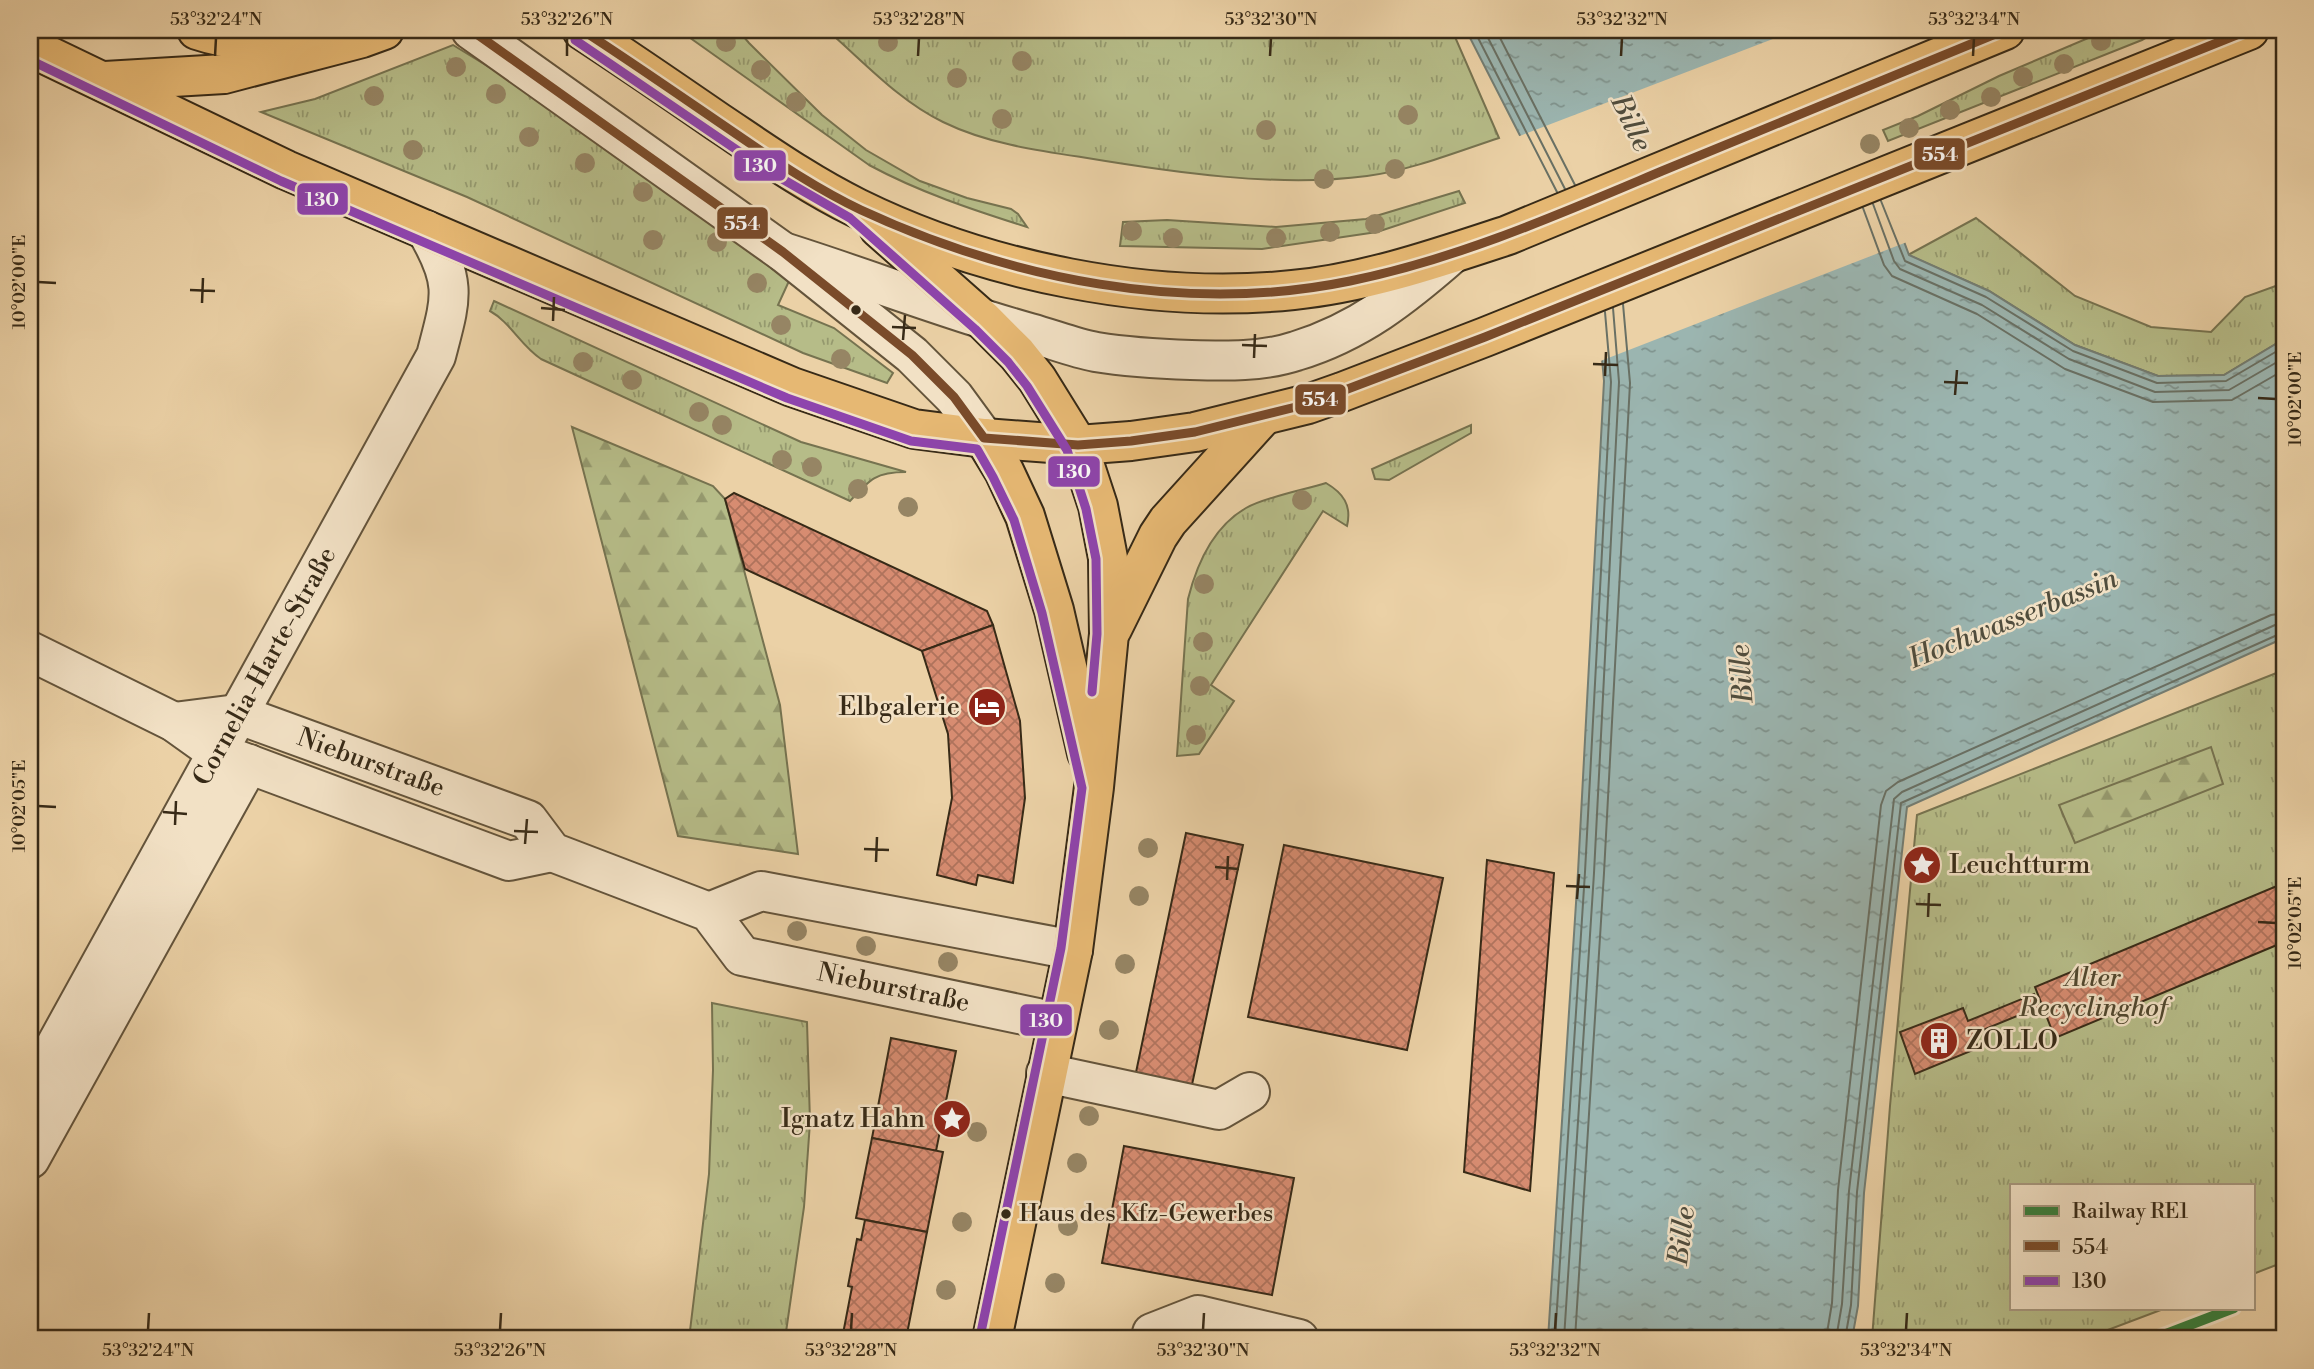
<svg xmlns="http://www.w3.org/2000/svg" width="2314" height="1369" viewBox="0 0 2314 1369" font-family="'Libre Bodoni',serif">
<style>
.grass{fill:url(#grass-tufts);stroke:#767350;stroke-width:2}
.forest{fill:url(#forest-firs);stroke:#767350;stroke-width:2}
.water{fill:url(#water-ripples);stroke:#737d73;stroke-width:2}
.pier{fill:#ebd1a6}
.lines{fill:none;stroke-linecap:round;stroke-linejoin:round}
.shore{stroke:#697064;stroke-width:2}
.building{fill:url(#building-cross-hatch);stroke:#372a17;stroke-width:2}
.minor-casing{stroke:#64543b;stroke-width:42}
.major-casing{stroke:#372a17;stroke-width:42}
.minor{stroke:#f2e1c5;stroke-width:38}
.major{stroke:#e6b873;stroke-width:38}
.bus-1-casing{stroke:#f2e1c5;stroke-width:14}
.bus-2-casing{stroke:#f2e1c5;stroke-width:14}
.bus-1{stroke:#7a4b2a;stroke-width:9}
.bus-2{stroke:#8e44ad;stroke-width:9}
.rail-1-casing{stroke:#f2e1c5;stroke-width:16}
.rail-1{stroke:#36803d;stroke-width:10}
.tree{fill:#968564}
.ticks{fill:none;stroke:#372a17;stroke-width:2.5}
.bus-dot{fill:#372a17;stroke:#f2e1c5;stroke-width:2.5}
.labels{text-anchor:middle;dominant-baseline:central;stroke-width:5;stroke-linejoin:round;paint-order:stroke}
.bus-label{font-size:24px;fill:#372a17;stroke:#f2e1c5;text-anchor:start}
.street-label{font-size:26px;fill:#372a17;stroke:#f2e1c5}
.poi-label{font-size:26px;fill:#372a17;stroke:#f2e1c5;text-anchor:end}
.park-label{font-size:26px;font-style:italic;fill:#50472e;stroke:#f2e1c5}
.water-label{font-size:28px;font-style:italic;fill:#504d3d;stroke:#f2e1c5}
.line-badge{stroke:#f2e1c5;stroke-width:2.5}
.badge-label{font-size:19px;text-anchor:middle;font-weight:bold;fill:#fff}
.neatline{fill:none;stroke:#372a17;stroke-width:2.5}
.ticks-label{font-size:18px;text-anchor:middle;fill:#372a17}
</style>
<defs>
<pattern id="grass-tufts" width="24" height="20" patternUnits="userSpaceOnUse" patternTransform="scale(1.75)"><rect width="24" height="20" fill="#b6bc88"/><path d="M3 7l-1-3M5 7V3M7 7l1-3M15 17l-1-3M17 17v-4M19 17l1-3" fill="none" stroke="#95996e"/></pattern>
<pattern id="forest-firs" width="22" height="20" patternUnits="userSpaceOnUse" patternTransform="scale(1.75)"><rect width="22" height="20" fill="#b6bc88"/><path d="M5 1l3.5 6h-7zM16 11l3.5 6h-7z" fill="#95996e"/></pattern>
<pattern id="water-ripples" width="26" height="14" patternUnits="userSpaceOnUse" patternTransform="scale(1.75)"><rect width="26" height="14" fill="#9bb5b0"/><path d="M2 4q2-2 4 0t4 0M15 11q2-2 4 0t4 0" fill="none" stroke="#7f938e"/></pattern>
<pattern id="building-cross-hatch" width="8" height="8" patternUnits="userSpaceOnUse" patternTransform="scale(1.75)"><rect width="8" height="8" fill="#d78c71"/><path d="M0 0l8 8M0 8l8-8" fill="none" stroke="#af735c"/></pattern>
</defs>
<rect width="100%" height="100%" fill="#ebd1a6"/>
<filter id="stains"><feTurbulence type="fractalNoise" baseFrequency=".00286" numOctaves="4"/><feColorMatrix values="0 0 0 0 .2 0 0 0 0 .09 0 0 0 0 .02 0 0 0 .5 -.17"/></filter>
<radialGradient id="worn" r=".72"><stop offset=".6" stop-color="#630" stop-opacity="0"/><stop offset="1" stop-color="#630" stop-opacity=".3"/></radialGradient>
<g class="grass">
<path d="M679 30H738L749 43 822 115 866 150 920 181 967 198 1011 209 1018 214 1027 227C973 210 919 192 869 165Z"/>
<path d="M827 30H1452L1499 138C1456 152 1412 170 1367 176 1277 188 1171 172 1081 157 1034 150 986 143 943 122 899 101 863 61 827 30Z"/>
<path d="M2107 30H2159L2142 40 1888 141 1883 130 1918 116 1999 76Z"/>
<path d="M453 45 543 100 789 281 778 305 834 328 893 373 887 383 803 353 467 197 261 112 315 99Z"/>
<path d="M1459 191 1465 203 1377 232 1262 249 1120 246 1123 222 1167 220 1276 227 1366 219Z"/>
<path d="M1976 218 2075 296 2151 327 2211 332 2245 297 2284 283V339L2224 375 2158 376 2075 345 1989 291 1908 255Z"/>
<path d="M494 301 801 442 906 472C876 472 870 479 850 501L541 359C521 346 510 322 490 311Z"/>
<path d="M1471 425V433L1389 480 1375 479 1372 469Z"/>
<path d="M1326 483C1343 493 1352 505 1347 526L1323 511 1211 685 1234 701 1199 754 1177 756 1188 599C1197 563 1213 527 1246 508 1265 497 1303 490 1326 483Z"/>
<path d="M2284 670V1262L2253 1274V1185H2011V1308H2166L2084 1339H1872L1890 1106 1917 815Z"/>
<path d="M712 1003 807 1022 810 1122 804 1207 785 1339H689L709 1174 713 1070Z"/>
</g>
<g class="forest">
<path d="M572 427 713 486 725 499 780 705 798 854 678 836Z"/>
<path d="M2211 747 2223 784 2075 843 2059 805Z"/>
</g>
<path class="water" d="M1466 30H1826L1909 255 1989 291 2075 345 2158 376 2224 375 2284 339V638L1907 807 1864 1193 1858 1306 1852 1339H1548L1578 872 1604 381 1595 282Z"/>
<path class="pier" d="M1796 30H1829L1907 242 1598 362 1592 283 1517 137Z"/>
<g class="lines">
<g class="shore">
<path d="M1474 30 1557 192"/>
<path d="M1484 30 1565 189"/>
<path d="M1496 30 1575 185"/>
<path d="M1881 201 1905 261 1986 297 2073 351 2157 383 2226 381 2284 347"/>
<path d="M1873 204 1894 261 1900 269 1982 305 2069 359 2155 392 2229 390 2284 358"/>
<path d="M1863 208 1884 265 1892 276 1977 314 2065 369 2153 402 2232 400 2284 370"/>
<path d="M1555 1339 1585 872 1611 382 1605 312"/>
<path d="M1564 1339 1594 873 1619 382 1613 308"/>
<path d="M1575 1339 1604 873 1630 383 1623 304"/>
<path d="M1826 1339 1832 1303 1838 1190 1881 805 1886 791 1898 782 2271 615 2284 613"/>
<path d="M1836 1339 1842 1304 1849 1191 1894 799 1902 792 2275 625 2284 623"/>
<path d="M1845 1339 1851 1305 1857 1192 1901 803 2284 632"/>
</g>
</g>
<g class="building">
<path d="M734 493 987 611 993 625 922 651 745 569 725 499Z"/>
<path d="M993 625 1020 721 1025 798 1013 883 978 875 976 885 937 875 952 798 948 734 922 651Z"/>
<path d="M1186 833 1243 845 1190 1094 1134 1082Z"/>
<path d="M1284 845 1443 878 1407 1050 1248 1017Z"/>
<path d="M1487 860 1554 873 1530 1191 1464 1172Z"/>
<path d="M2284 883V942L2055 1038 2035 987Z"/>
<path d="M2034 994 2039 1007 1973 1034 1978 1048 1915 1074 1900 1032 1963 1008 1968 1021Z"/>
<path d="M891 1038 956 1051 936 1151 872 1138Z"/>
<path d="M872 1138 943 1152 927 1232 856 1218Z"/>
<path d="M1124 1146 1294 1178 1272 1295 1102 1263Z"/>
<path d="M865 1220 927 1232 906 1339H842L852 1287 848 1286 857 1239 861 1240Z"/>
</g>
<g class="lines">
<defs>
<g id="minor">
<path d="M471 30 783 252 912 355 954 397 984 438"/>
<path d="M783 252C866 278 947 310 1030 333 1052 339 1074 348 1096 352 1127 357 1160 359 1191 360 1226 361 1263 362 1296 351 1359 332 1404 296 1452 254"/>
<path d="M30 651 174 722 216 752 509 861 552 852"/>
<path id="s1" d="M174 722 237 714 528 820 552 852 709 912 742 956 1057 1022"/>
<path d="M709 912 761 891 1073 950"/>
<path d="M1046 1073 1219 1110 1250 1092"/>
<path id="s2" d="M30 1092 436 356C451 298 458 284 426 230"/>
<path d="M30 1159 249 764"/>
<path d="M1152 1333 1198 1315 1299 1339"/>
</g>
<g id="major">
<path d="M197 30C229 41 263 43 297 42"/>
<path d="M582 30C628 60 673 91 718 122 763 152 808 184 857 208 985 271 1150 305 1293 290 1366 283 1438 258 1508 235L2005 30"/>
<path d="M30 47 286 170 792 387 914 429 984 438 1078 445 1131 441 1195 432 1308 404 1342 392 1485 337 2249 30"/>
<path d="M105 81 224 74 362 38 384 30"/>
<path d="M879 228 983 320 1017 354 1037 379 1078 445 1098 506 1108 558 1109 634 1094 787 1073 950 992 1339"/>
<path d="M984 438 1004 471 1025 516 1054 610 1087 753"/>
<path d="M1112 629 1158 536 1168 521 1263 416"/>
</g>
</defs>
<use href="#minor" class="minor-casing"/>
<use href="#major" class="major-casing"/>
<use href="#minor" class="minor"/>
<use href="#major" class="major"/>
<defs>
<g id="bus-1">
<path d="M471 30 783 252 912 355 954 397 984 438 1078 445 1131 441 1195 432 1308 404 1485 337 2249 30"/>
<path d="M582 30C636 65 689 102 742 138 780 164 819 190 861 210 1010 279 1186 315 1350 281 1458 259 1560 214 1662 171 1777 124 1891 77 2005 30"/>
</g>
<g id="bus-2">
<path d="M575 40 765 169 850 218 975 329 1008 362 1027 386 1067 450 1086 509 1096 559 1097 634 1092 692"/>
<path d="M30 60 281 181 787 398 911 441 977 449 993 477 1014 520 1042 613 1082 788 1061 948 980 1337"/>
</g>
</defs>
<use href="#bus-1" class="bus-1-casing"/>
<use href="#bus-2" class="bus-2-casing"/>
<use href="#bus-1" class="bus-1"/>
<use href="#bus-2" class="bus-2"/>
<defs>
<path id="rail-1" d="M2153 1339 2234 1308"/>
</defs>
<use href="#rail-1" class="rail-1-casing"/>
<use href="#rail-1" class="rail-1"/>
</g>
<g class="tree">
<circle cx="2101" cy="41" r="10"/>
<circle cx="726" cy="42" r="10"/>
<circle cx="888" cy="42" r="10"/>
<circle cx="1022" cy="61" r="10"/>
<circle cx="2064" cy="64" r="10"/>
<circle cx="456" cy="67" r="10"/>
<circle cx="761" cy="70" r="10"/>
<circle cx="2023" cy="77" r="10"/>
<circle cx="957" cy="78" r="10"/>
<circle cx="496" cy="94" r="10"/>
<circle cx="374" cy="96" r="10"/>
<circle cx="1991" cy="97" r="10"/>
<circle cx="796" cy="102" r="10"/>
<circle cx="1950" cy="110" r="10"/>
<circle cx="1408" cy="115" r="10"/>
<circle cx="1002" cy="119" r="10"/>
<circle cx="1909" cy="128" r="10"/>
<circle cx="1266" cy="130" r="10"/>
<circle cx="529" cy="137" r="10"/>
<circle cx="1870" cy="144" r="10"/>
<circle cx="413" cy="150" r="10"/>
<circle cx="585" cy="163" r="10"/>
<circle cx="1395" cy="169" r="10"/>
<circle cx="1324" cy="179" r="10"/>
<circle cx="643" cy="192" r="10"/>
<circle cx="1375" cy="224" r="10"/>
<circle cx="1132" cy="231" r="10"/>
<circle cx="1330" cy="232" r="10"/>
<circle cx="1173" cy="238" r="10"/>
<circle cx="1276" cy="238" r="10"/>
<circle cx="653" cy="240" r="10"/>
<circle cx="717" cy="242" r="10"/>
<circle cx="757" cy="283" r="10"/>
<circle cx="781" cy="325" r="10"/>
<circle cx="841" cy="359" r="10"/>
<circle cx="583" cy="362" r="10"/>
<circle cx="632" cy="380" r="10"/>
<circle cx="699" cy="412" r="10"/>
<circle cx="722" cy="425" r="10"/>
<circle cx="782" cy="460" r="10"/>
<circle cx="812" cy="467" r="10"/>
<circle cx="858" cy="489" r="10"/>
<circle cx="1302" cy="500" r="10"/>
<circle cx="908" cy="507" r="10"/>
<circle cx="1204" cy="584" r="10"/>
<circle cx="1203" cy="642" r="10"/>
<circle cx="1200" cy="686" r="10"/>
<circle cx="1196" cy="735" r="10"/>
<circle cx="1148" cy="848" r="10"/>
<circle cx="1139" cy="896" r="10"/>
<circle cx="797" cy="931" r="10"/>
<circle cx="866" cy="946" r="10"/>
<circle cx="948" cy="962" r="10"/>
<circle cx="1125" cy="964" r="10"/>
<circle cx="1109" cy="1030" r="10"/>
<circle cx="1089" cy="1116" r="10"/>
<circle cx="977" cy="1132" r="10"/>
<circle cx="1077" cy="1163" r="10"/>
<circle cx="962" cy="1222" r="10"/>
<circle cx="1068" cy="1226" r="10"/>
<circle cx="1055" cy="1283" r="10"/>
<circle cx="946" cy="1290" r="10"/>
</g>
<path class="ticks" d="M215 56 216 38M567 56V38M918 56 919 38M1270 56 1271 38M1621 56 1622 38M1973 56 1974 38M38 282 56 283M190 290 215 291M202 303 203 278M541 308 565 310M553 321 554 297M892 327 916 328M903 340 905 315M1242 345 1267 346M1254 358 1255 334M1593 364 1618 365M1605 376 1606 352M1944 382 1968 383M1955 395 1957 370M2258 398 2276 399M38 806 56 807M163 812 187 814M175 825 176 801M514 831 538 832M525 844 527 819M864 849 889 850M876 862 877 837M1215 867 1239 869M1227 880 1228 856M1566 886 1590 887M1577 899 1579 874M1916 904 1941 905M1928 917 1929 893M2258 922 2276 923M148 1330 149 1313M500 1330 501 1313M851 1330 852 1313M1203 1330 1204 1313M1555 1330 1556 1313M1906 1330 1907 1313"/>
<defs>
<symbol id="hotel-disc" viewBox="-11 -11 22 22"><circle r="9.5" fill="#8f2418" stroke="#f2e1c5"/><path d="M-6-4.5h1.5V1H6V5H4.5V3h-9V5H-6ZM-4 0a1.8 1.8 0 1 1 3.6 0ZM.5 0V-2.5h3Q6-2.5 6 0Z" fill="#fff"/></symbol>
<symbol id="sight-disc" viewBox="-11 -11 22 22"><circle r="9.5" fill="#8f2418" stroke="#f2e1c5"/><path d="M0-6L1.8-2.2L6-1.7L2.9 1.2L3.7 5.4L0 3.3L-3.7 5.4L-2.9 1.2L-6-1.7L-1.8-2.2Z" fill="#fff"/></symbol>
<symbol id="building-disc" viewBox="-11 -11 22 22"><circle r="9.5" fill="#8f2418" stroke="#f2e1c5"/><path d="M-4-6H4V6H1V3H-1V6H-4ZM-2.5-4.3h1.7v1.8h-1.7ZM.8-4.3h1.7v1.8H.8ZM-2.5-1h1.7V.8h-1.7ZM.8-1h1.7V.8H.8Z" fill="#fff"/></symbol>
</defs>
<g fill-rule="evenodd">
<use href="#hotel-disc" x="965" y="685" width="44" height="44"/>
<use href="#sight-disc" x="1900" y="843" width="44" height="44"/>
<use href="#building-disc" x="1917" y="1019" width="44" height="44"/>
<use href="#sight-disc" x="930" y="1097" width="44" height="44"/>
</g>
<g class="bus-dot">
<circle cx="856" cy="310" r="6"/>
<circle cx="1006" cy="1214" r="6"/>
</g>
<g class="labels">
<g class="bus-label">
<text x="1019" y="1214">Haus des Kfz-Gewerbes</text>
</g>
<g class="street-label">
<text stroke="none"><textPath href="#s2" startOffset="486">Cornelia-Harte-Straße</textPath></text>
<text stroke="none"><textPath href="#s1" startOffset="206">Nieburstraße</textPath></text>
<text stroke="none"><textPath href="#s1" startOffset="791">Nieburstraße</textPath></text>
</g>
<g class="poi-label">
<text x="960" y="707">Elbgalerie</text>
<text x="1949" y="865" text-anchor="start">Leuchtturm</text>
<text x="1966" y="1041" text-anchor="start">ZOLLO</text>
<text x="925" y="1119">Ignatz Hahn</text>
</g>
<g class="park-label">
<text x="2093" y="978">Alter<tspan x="2093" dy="30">Recyclinghof</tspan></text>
</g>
<g class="water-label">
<text transform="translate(1631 123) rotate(64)">Bille</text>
<text transform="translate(2013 619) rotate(-22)">Hochwasserbassin</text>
<text transform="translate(1742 674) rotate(-94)">Bille</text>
<text transform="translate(1682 1236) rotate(-83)">Bille</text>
</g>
</g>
<g class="line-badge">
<rect x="1913" y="137" width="53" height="34" rx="7" fill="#7a4b2a"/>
<rect x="733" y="149" width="54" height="33" rx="7" fill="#8e44ad"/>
<rect x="296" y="182" width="53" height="34" rx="7" fill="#8e44ad"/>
<rect x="716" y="206" width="53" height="34" rx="7" fill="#7a4b2a"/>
<rect x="1294" y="383" width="53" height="33" rx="7" fill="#7a4b2a"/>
<rect x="1047" y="455" width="54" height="33" rx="7" fill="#8e44ad"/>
<rect x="1019" y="1003" width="54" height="34" rx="7" fill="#8e44ad"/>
</g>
<g class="badge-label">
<text x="1940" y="161">554</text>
<text x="760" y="172">130</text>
<text x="322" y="206">130</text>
<text x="742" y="230">554</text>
<text x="1320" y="406">554</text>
<text x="1074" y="478">130</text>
<text x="1046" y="1027">130</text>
</g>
<rect width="2314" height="1369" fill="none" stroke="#ebd1a6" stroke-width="77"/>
<rect x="2010" y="1184" width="245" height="126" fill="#f2e1c5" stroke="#a7987f" stroke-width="2"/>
<rect x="2024" y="1206" width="35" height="10" fill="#36803d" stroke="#a7987f" stroke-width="2"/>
<text x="2072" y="1218" font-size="21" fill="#372a17">Railway RE1</text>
<rect x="2024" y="1241" width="35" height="10" fill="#7a4b2a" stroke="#a7987f" stroke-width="2"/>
<text x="2072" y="1254" font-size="21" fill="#372a17">554</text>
<rect x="2024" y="1276" width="35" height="10" fill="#8e44ad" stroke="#a7987f" stroke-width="2"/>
<text x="2072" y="1288" font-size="21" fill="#372a17">130</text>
<rect x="38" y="38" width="2238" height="1292" class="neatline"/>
<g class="ticks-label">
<text x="216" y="25">53°32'24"N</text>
<text x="567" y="25">53°32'26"N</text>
<text x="919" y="25">53°32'28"N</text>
<text x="1271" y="25">53°32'30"N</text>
<text x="1622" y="25">53°32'32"N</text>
<text x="1974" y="25">53°32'34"N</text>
<text transform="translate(19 282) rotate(-90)" y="6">10°02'00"E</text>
<text transform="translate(2295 399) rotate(-90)" y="6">10°02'00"E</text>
<text transform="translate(19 806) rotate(-90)" y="6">10°02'05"E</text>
<text transform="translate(2295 923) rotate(-90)" y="6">10°02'05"E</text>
<text x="148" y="1356">53°32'24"N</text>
<text x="500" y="1356">53°32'26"N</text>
<text x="851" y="1356">53°32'28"N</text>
<text x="1203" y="1356">53°32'30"N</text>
<text x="1555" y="1356">53°32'32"N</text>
<text x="1906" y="1356">53°32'34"N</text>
</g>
<rect width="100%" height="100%" filter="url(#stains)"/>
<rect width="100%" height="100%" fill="url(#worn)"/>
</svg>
